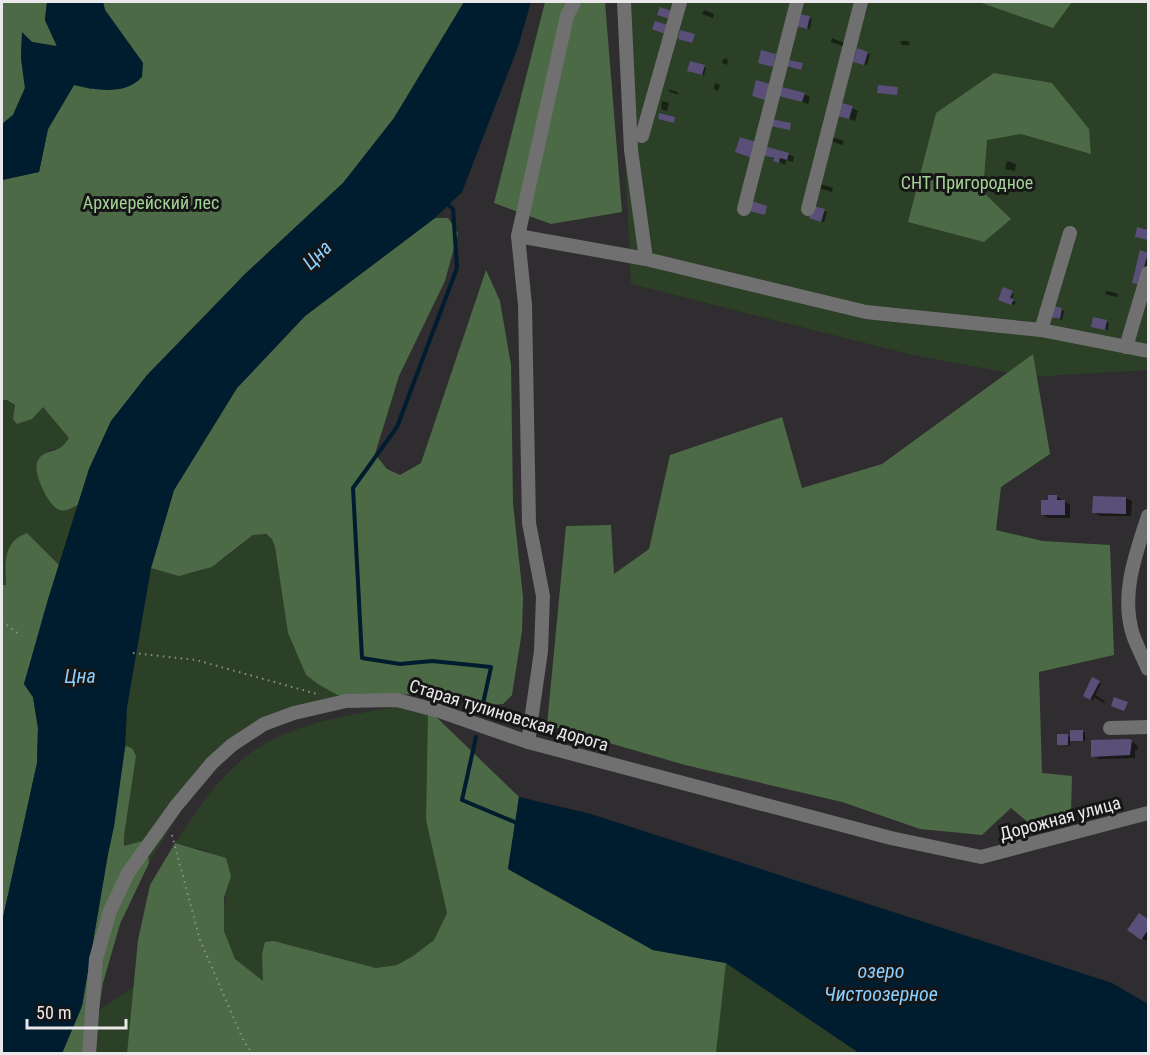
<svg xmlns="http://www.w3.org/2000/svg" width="1150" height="1055" viewBox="0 0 1150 1055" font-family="'Roboto Condensed',sans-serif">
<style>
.green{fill:#2b4026}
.forest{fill:#4c6a45}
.water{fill:#001c2f}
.shadow{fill:#0007}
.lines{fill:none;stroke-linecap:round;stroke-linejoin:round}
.stream{stroke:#001c2f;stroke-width:4}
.building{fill:#594f79}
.path{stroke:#908e90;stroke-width:2;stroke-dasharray:1.5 4.5;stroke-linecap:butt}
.minor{stroke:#707071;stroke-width:14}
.labels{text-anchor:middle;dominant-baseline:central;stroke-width:6;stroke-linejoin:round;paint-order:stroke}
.park-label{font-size:18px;fill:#a2d296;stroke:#171617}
.street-label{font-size:18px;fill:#eae8ea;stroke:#171617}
.water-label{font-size:20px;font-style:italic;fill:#8acfff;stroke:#171617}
</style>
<rect width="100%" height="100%" fill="#2f2d2f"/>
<g class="green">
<path d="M618 2H1148V370L1030 377 913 355 631 284Z"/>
<path d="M2 400H7L15 405 13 419 43 407 70 438 59 449 48 450 66 511 78 505 59 565 27 533C3 541 5 564 6 586L2 585Z"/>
<path d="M261 533 272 539 275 547 288 633 306 675 350 702 309 713 246 740 216 767 180 812 149 863 146 841 124 846V836L136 756V753L127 746 125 747 127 707 151 568C199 584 218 565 253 535Z"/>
<path d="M408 705 428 709 426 820 447 913 434 940 413 956 397 965 376 968 274 941 265 943 262 954 264 982C255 975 241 967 235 958 218 933 223 902 231 876L208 851 175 843C193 817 211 788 234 767 279 723 349 715 408 705Z"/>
<path d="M726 963 859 1053 716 1054Z"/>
<path d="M161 968 165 1053 71 1054 86 1019Z"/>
</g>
<g class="forest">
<path d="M2 2H47L45 20 57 47 32 42 22 33 21 58 25 88 13 115 2 124Z"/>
<path d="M103 2H464L394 118 343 183 244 275 111 421 89 469 78 505C73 507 67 512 60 510 49 508 33 473 37 463 41 451 51 453 60 448 63 446 67 441 69 438L43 407 32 419 17 424 13 419 15 405 7 400H2V180L39 172 48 129 74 85 91 89 143 63 105 10Z"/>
<path d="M545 2H605L622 212 551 224 494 203Z"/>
<path d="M979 2H1072L1053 28Z"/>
<path d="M994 73 1052 83 1089 129 1091 154 1021 134 987 140 983 192 1011 219 984 242 908 222 936 113Z"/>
<path d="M435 218H448L458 233 445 281 399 376 375 454 387 469 400 475 421 463 486 270 500 301 511 365 513 503 523 597 522 631 512 695 503 704 492 705 424 695 390 694 350 702 318 684 306 675 288 633 275 547 272 539 266 534 253 535 212 567 179 576 151 568 174 490 237 388 305 316Z"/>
<path d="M1033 354 1050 454 1001 487 996 530 1043 541 1110 545 1114 655 1039 672 1042 773 1072 776 1071 813 1035 828 1011 808 982 835 920 829 842 802 685 765 547 725 566 526 611 525 614 574 649 549 670 455 782 417 802 488 882 464Z"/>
<path d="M27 533 59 565 24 684 33 697 38 728 37 763 2 922V585H6C5 564 3 541 27 533Z"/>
<path d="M428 709 519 797 508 869 653 950 726 963 716 1053 127 1054 138 940 150 885 175 843 226 858 231 876 224 898V931L235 959 263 981 262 954 265 942 274 941 376 968 397 965 413 956 434 940 447 913 426 820Z"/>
<path d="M127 746 133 749 136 756 124 836V846L146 840 149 863 120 924 103 983 92 1053 62 1054 82 1006 108 854 114 826 125 747Z"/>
</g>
<g class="water">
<path d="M47 2H103L105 10 143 63 142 77C124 96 97 90 74 85L48 129 39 172 2 180V124L13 115 25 88 21 58 22 32 32 42 57 46 45 20Z"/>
<path d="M464 2H531L518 47 462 192 435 218 305 316 237 388 174 490 151 568 127 707 125 747 114 826 108 854 82 1006 62 1053 2 1054V922L37 763 38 728 33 697 24 684 48 599 89 469 111 421 147 375 244 275 343 183 394 118Z"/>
<path d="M519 797 591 814 1112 983 1148 1004V1053H859L726 963 653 950 508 869Z"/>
</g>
<g class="shadow">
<path d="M704 10 714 14 713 18 702 14Z"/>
<path d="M800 15 812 19 810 29 800 27Z"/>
<path d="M832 38 844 43 843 46 831 42Z"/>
<path d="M900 41H908L910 45H902Z"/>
<path d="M858 50 870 54 867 65 857 62Z"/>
<path d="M724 58 728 60 727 65 722 63Z"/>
<path d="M704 66 706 68 704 75 691 72Z"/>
<path d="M715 83 720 85 718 91 714 89Z"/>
<path d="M668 89 677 92 679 95 670 92Z"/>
<path d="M804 94 810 97 808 104 781 95Z"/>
<path d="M662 101 669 103 667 111 661 109Z"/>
<path d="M852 108 858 111 855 121 836 114Z"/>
<path d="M832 137 844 141 842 145 831 141Z"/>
<path d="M764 154H788L794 157 793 162 786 160 785 165Z"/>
<path d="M1007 161 1016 164 1015 171 1005 169Z"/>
<path d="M820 184 833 188 832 192 818 188Z"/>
<path d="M824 211 827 212 824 222 813 219Z"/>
<path d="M1147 254 1148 274 1140 286 1134 283Z"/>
<path d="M1004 289 1014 294 1012 300 1016 302 1014 305 1000 299Z"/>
<path d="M1106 291 1116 293 1118 295V297L1108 295 1105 294Z"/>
<path d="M1054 307 1064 311 1062 320 1054 318Z"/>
<path d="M1107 322 1109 323 1108 330 1095 327Z"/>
<path d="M1056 496 1070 505V518H1048L1042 514 1050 502Z"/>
<path d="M1126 498 1132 501 1131 516H1100L1094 512Z"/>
<path d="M1093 679 1101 684 1095 695 1105 701 1104 703 1094 697 1093 700 1085 696Z"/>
<path d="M1082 731 1085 733V741H1074L1070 739V746L1058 744 1067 736 1072 738Z"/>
<path d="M1131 741 1137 745 1138 750H1135V758L1099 759 1093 756Z"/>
<path d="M1140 915 1148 920V942L1129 929Z"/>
</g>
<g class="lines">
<g class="stream">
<path d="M445 202 453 209 457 268 397 427 353 488 362 658 400 664 432 661 491 667 481 713"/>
<path d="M476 737 462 800 517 823"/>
</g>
</g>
<g class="building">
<path d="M660 7 672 11 670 19 657 15Z"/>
<path d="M799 14 810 16 807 29 796 26Z"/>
<path d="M655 21 668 25 665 34 652 29Z"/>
<path d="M680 30 695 34 692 43 678 39Z"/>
<path d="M857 48 868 52 864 65 853 62Z"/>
<path d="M761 50 776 54 773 67 758 63Z"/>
<path d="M789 60 803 63 801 70 787 66Z"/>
<path d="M690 61 705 65 702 75 687 71Z"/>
<path d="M756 80 770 84 765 100 752 96Z"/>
<path d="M878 85 898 87 897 95 877 93Z"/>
<path d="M782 87 805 93 802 102 779 96Z"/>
<path d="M838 102 853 106 849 119 834 115Z"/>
<path d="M659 113 675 117 674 123 658 119Z"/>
<path d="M771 119 791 123 790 130 770 126Z"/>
<path d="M740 137 756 142 752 158 735 152Z"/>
<path d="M764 146 789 153 787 160 780 158 779 163 773 161 774 158 762 155Z"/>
<path d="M752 201 767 206 765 215 749 211Z"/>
<path d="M813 206 825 209 821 222 809 218Z"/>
<path d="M1137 227 1148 230V240L1135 237Z"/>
<path d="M1140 250 1148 253 1139 285 1132 283Z"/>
<path d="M1003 287 1013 291 1010 298 1014 299 1011 305 998 300Z"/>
<path d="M1053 306 1062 308 1060 319 1050 317Z"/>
<path d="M1093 317 1107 320 1105 330 1091 327Z"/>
<path d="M1048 495H1057V500H1065V515H1041V500H1048Z"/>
<path d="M1093 496 1126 497V514L1092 513Z"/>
<path d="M1092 677 1100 681 1090 700 1083 696Z"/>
<path d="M1114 697 1128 702 1124 711 1111 706Z"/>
<rect x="1070" y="730" width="13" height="11"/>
<rect x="1057" y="734" width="11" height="11"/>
<path d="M1129 739 1132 740 1130 755 1091 757V740Z"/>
<path d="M1139 913 1148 919V930L1141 940 1127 930Z"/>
</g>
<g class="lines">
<g class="path">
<path d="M2 621 21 636"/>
<path d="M133 653 196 660 317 694"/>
<path d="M172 835 200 940 244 1042 253 1054"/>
</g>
<g class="minor">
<path d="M624 2 631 150 646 259 866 312 1041 330 1148 351"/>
<path d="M642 136 680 2"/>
<path d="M744 209 797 2"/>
<path d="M808 209 861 2"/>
<path d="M518 236 646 259"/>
<path d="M1041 330 1070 233"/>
<path d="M1126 347 1148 273"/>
<path d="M1148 516C1136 554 1120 594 1133 635 1137 646 1143 658 1148 669"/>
<path d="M1110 728 1148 727"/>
<path d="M528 742 541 651 543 596 529 523 525 305 518 236 567 16 574 2"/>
<path d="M89 1054 96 959 110 911 128 873 176 806 212 763 232 745 264 724 294 713 346 701 397 700 439 711 528 742 891 838 981 857 1148 813"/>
</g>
</g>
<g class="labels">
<g class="park-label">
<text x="967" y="182">СНТ Пригородное</text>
<text x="151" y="202">Архиерейский лес</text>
</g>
<g class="street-label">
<text transform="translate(509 715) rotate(17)">Старая тулиновская дорога</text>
<text transform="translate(1060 818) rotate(-15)">Дорожная улица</text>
</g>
<g class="water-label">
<text transform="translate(317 255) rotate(-45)">Цна</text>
<text x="80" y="676">Цна</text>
<text x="881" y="971">озеро<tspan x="881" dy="23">Чистоозерное</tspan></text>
</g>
</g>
<rect width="1150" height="1055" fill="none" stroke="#eae8ea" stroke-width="6"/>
<path d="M27 1019v9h99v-9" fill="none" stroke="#eae8ea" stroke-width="3"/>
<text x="36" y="1019" font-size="18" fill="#eae8ea" stroke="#171617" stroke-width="4.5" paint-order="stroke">50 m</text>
</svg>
